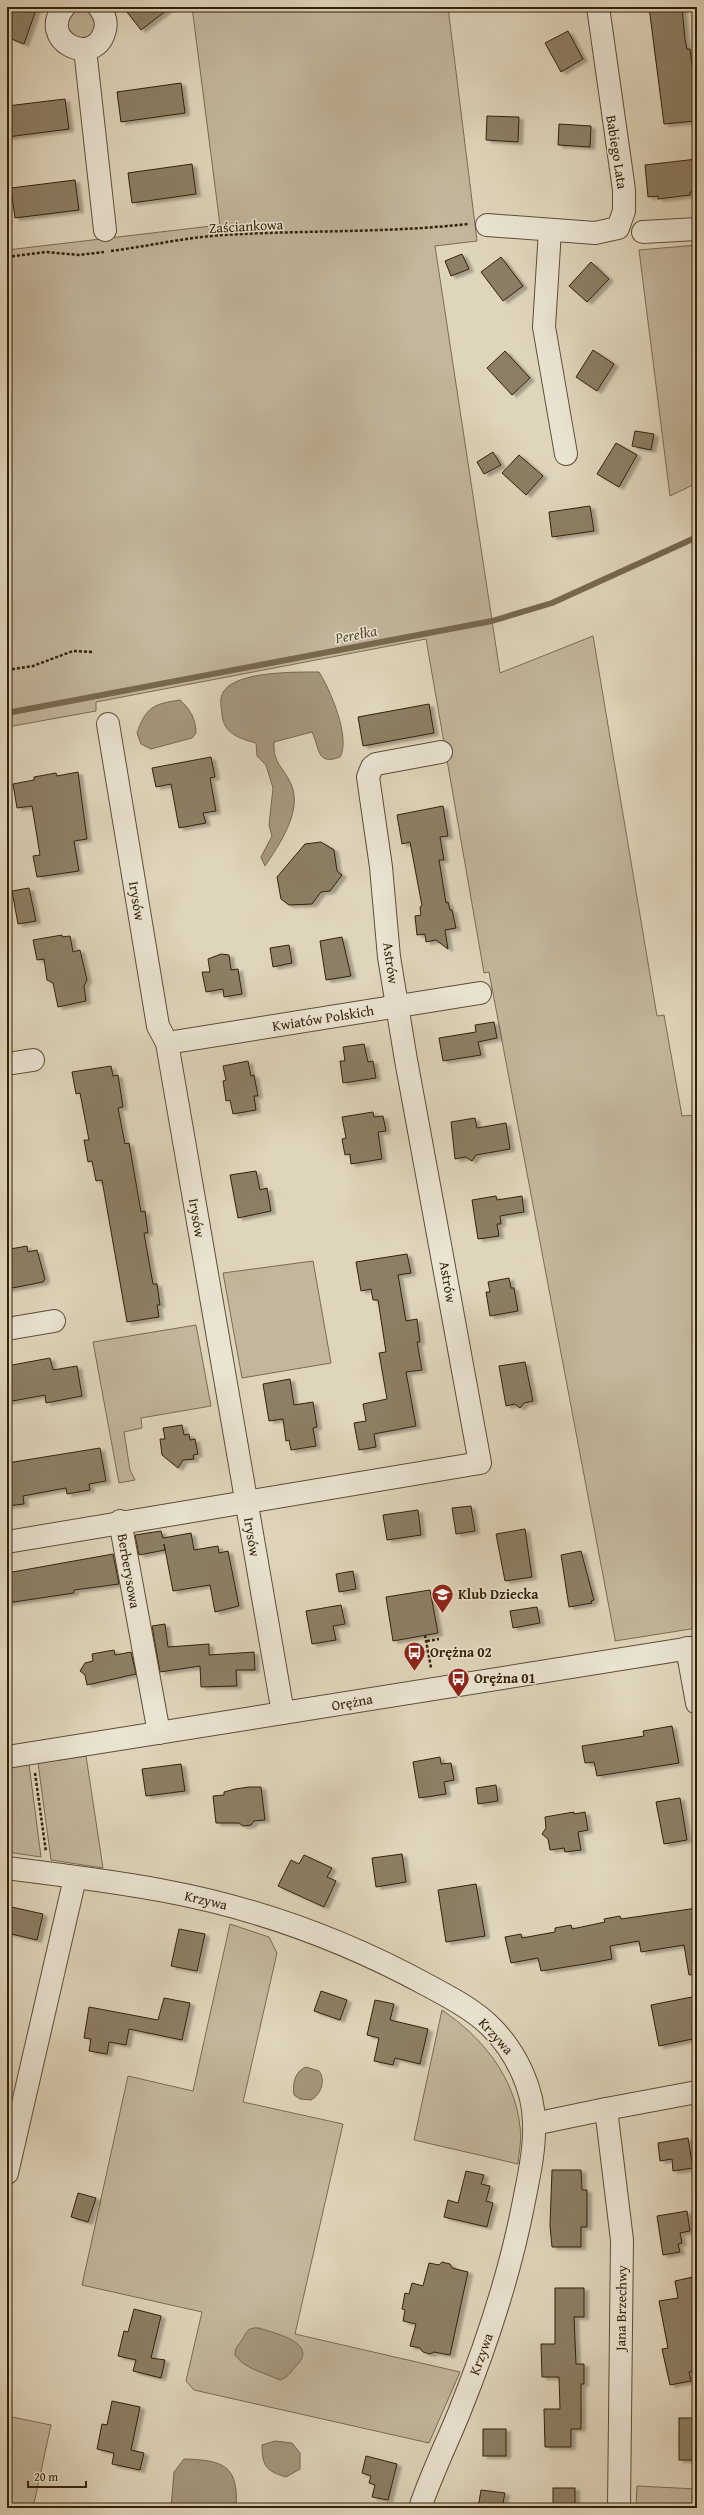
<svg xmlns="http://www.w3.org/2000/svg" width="704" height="2515" viewBox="0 0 704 2515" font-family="'Gentium Book Plus',serif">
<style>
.green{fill:#c2b69c;stroke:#7a6c52}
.water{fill:#a5987e;stroke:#77684e}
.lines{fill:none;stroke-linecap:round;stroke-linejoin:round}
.stream{stroke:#77684e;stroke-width:6}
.building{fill:#8c7f65;stroke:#332107;filter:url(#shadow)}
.minor-casing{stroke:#5e4e34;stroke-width:24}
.path{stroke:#332107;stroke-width:2.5;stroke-dasharray:3 2;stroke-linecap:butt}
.minor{stroke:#eae4d3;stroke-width:22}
.labels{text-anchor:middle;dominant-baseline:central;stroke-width:3;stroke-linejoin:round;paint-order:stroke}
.street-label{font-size:14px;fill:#332107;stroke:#eae4d3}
.poi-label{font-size:14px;font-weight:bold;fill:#332107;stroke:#eae4d3;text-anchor:start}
.water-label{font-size:15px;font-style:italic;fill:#5b4b31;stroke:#eae4d3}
</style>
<defs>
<filter id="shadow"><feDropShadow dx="4.5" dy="2.5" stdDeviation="1" flood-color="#0004"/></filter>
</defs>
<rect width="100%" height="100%" fill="#dfd5bb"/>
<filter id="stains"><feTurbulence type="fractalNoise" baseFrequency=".005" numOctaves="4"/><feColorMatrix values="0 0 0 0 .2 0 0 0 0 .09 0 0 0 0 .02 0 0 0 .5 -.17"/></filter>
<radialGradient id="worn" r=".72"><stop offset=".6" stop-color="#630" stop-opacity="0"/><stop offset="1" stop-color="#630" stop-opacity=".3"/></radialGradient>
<g class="green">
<path d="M76 7H88L97 15 94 38 71 40 64 18 71 9Z"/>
<path d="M192 7H448L477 241 435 246 500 673 593 636 657 1016 664 1015 682 1116 697 1115V1628L615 1641V1639L489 972 484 973 426 639 96 702V711L7 727V250L220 225Z"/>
<path d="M697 245V483L670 496 639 250Z"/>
<path d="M313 1261 331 1363 242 1378 223 1273Z"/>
<path d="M196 1325 211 1406 141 1418 142 1428 124 1432 130 1470 135 1480 119 1483 93 1342Z"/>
<path d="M86 1756 103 1868 51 1860 38 1763Z"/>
<path d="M29 1764 41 1857 7 1852V1767Z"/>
<path d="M230 1924 269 1937 277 1953 243 2102 343 2124 295 2334 460 2372 429 2443 194 2390 186 2381 202 2312 82 2285 128 2076 193 2091Z"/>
<path d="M442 2010C482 2037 515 2077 520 2127 522 2138 519 2152 518 2164L414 2140Z"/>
<path d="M7 2416 51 2425 33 2508H7Z"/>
<path d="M637 2486 697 2489V2508H636Z"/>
</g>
<g class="water">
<path d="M319 672C330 689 351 738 340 757 316 766 320 748 312 732L274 742C273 764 283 766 291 784 303 811 279 845 265 866L261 857 272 836 269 825 273 788 266 765 257 756 256 743C241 739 223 734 222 714 221 705 219 698 224 691 237 671 298 672 319 672Z"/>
<path d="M180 700C190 709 196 719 196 733L192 738 151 749 141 744 137 733C146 707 153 704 180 700Z"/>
<path d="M306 2067 319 2071C326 2080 321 2095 311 2100L300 2099 294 2095C292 2084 295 2071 306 2067Z"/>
<path d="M259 2328C274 2333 320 2343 296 2366 290 2372 289 2377 280 2380 265 2373 245 2369 235 2355 235 2347 238 2346 242 2340 247 2332 247 2327 259 2328Z"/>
<path d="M275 2441 292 2443 300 2453V2469L286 2477C266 2471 262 2466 262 2445Z"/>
<path d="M184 2459C223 2460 239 2465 236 2508H171L174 2472Z"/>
</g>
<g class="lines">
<path class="stream" d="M7 713 492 621 552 603 697 537"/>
</g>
<g class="building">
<path d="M13 7H37L24 44 7 37V20Z"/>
<path d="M123 7H171L141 30Z"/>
<path d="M649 7H682L685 40 687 49H690L694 81 696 121 664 124Z"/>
<path d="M568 31 583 59 561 72 545 43Z"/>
<path d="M181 83 185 113 121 122 117 92Z"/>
<path d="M65 99 69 129 7 137V106Z"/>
<path d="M487 116 519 117 518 142 486 140Z"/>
<path d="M559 124 591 126 590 147 558 145Z"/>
<path d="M697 159V191L690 192V195L658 199V196L648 197 645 165Z"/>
<path d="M192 164 196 194 132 203 128 173Z"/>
<path d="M75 180 79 210 15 218 11 188Z"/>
<path d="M462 254 469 269 451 276 445 261Z"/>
<path d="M501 257 523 286 503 301 481 272Z"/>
<path d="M591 262 609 279 587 302 569 286Z"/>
<path d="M593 350 614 364 597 391 576 377Z"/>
<path d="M505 351 530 378 512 395 487 368Z"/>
<path d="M635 431 654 434 651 450 632 446Z"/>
<path d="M616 443 637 455 619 487 597 474Z"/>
<path d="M493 452 501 465 484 474 477 462Z"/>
<path d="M519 455 543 476 526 495 502 473Z"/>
<path d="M590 506 594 531 552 537 549 512Z"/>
<path d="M429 704 434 733 363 746 358 717Z"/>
<path d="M211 757 215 777 210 778 216 811 203 813 206 823 179 828 171 784 156 787 152 768Z"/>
<path d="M78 772 87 839 74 841 79 871 37 877 33 856 40 855 32 806 17 808 13 784 34 780V777L56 773 57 776Z"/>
<path d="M443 806 448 836 440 837 444 860H439L446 903 448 902 450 910H452L456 928 445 930 448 949 436 940 426 942 425 934 417 935 415 916 421 915 420 907 422 906 410 842 402 844 397 815Z"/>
<path d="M321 842 334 850 337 871 342 875 330 891 321 892 312 904 289 905 281 899 277 877 305 844Z"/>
<path d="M29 888 36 921 18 924 12 891Z"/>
<path d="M62 935V937L70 936 73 952 80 950 87 980 84 986 86 1001 58 1007 53 983 47 980 44 959 37 960 33 940Z"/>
<path d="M342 937 351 976 326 980 320 941Z"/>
<path d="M289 945 292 963 273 967 270 948Z"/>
<path d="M221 954 229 955 231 970 238 969 242 994 224 997 223 989 206 992 202 972H210L208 959Z"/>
<path d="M494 1022 497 1038 478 1042 481 1055 443 1061 439 1038 476 1032 475 1025Z"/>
<path d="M364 1044 368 1062 373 1061 376 1078 343 1083 340 1061H345L343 1047Z"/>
<path d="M248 1061 251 1076 254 1075 258 1096H254L256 1110 233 1114 230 1100 226 1101 223 1081 226 1080 223 1066Z"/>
<path d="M111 1066 113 1076 118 1075 123 1107 118 1108 125 1144 129 1143 141 1212 145 1211 148 1233H144L146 1245 153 1284H157L160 1305H157L159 1317 127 1322 102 1180 96 1181 92 1161 88 1162 84 1140H89L80 1093 76 1094 72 1072Z"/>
<path d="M373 1112 374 1117 383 1116 386 1131 378 1132 382 1159 351 1164 350 1154 345 1155 342 1139 346 1138 342 1117Z"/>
<path d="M475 1118 477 1128 506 1123 510 1149 476 1155 472 1161 466 1157 455 1159 451 1122Z"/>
<path d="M256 1171 260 1190 267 1188 271 1211 238 1218 230 1175Z"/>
<path d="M496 1196 497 1200 522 1196 524 1212 500 1216 501 1224H497L499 1236 478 1239 472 1200Z"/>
<path d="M27 1246 28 1252 37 1250 45 1279 43 1282 7 1289V1258H11L10 1249Z"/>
<path d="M407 1254 411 1273 398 1275 406 1321 417 1319 420 1342H417L422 1370 406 1372 416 1426 374 1434 376 1447 359 1450 354 1423 366 1421 363 1404 387 1399 379 1353 386 1352 378 1300H373L371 1289 361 1291 356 1262Z"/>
<path d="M509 1278 511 1288H514L518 1311 490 1316 486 1292H490L488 1282Z"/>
<path d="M50 1358 53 1370 77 1366 82 1396 46 1403 45 1395 7 1402V1366Z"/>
<path d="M525 1362 533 1401 524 1403 520 1408 515 1404 506 1406 499 1366Z"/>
<path d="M290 1379 294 1405 313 1402 317 1427 313 1428 316 1446 291 1450 289 1440 286 1441 283 1419 269 1421 263 1384Z"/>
<path d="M182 1425 184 1435 189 1434 190 1440 195 1439 198 1454 193 1455 194 1459 183 1460 178 1468 162 1455 160 1439H165L163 1428Z"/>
<path d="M100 1448 106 1481 89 1484 90 1490 67 1494 66 1488 23 1496 24 1504 7 1506V1463Z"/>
<path d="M471 1506 475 1531 456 1534 452 1508Z"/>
<path d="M418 1510 421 1535 387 1540 383 1515Z"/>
<path d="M525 1529 532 1577 505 1581 496 1534Z"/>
<path d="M161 1531 163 1538 191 1533 194 1550 218 1546 219 1553 228 1551 239 1606 215 1612 210 1585 173 1591 164 1544 165 1550 139 1555 135 1535Z"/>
<path d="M581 1551 594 1600 591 1601 592 1603 569 1607 561 1555Z"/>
<path d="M113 1554 119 1584 74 1590V1593L7 1603V1573Z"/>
<path d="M353 1571 356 1589 339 1592 336 1574Z"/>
<path d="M430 1590 438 1633 393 1641 386 1597Z"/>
<path d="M341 1605 345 1624 333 1626 336 1640 312 1644 306 1611Z"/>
<path d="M537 1607 540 1623 513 1628 510 1611Z"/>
<path d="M165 1624 168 1647 209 1644V1655L254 1652 255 1670H236L237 1686 201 1687 200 1666 160 1672 152 1626Z"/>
<path d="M114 1650 115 1655 131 1652 136 1674 87 1685 85 1675 80 1671 85 1663 93 1661 92 1654Z"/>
<path d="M672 1726 679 1763 597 1776 594 1762 585 1763 582 1746 644 1736 643 1731Z"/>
<path d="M440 1757 441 1764 451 1763 454 1780 444 1782 446 1794 419 1798 413 1762Z"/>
<path d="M181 1764 185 1791 146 1796 142 1769Z"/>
<path d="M496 1785 498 1801 478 1804 476 1788Z"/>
<path d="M249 1787H261L265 1820 254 1821 251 1825 243 1826 239 1823H216L213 1796 224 1795V1792L235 1789Z"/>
<path d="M680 1798 687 1840 664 1844 656 1802Z"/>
<path d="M574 1812V1814L585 1812 588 1830 578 1832 581 1850 565 1852 564 1848 550 1850 548 1839 542 1834 546 1828 545 1817Z"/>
<path d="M402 1854 406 1882 376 1887 372 1858Z"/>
<path d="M304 1855 332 1868 327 1877 336 1881 324 1907 278 1886 291 1860 299 1864Z"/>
<path d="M476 1884 485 1936 446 1942 438 1890Z"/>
<path d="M7 1906 43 1914 37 1940 7 1933Z"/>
<path d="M697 1908V1974L689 1975 684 1945 641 1952 639 1941 610 1946 612 1959 591 1963 541 1971 538 1958 511 1963 505 1937 521 1934 522 1938 555 1932V1928L571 1925 572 1929 605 1922 604 1919 620 1916 621 1919Z"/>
<path d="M179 1929 205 1934 197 1971 171 1966Z"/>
<path d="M321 1991 347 2000 340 2020 314 2011Z"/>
<path d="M697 1996V2038L659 2046 651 2005Z"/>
<path d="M164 1998 190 2003 182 2040 129 2029 126 2045 109 2042 107 2054 89 2051 91 2039 84 2038 89 2007 158 2020Z"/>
<path d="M375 2000 394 2004 390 2020 428 2029 420 2064 395 2058 393 2065 374 2061 379 2038 367 2035Z"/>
<path d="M688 2138 693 2168 673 2171 672 2159 660 2161 658 2143Z"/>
<path d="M552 2170H581L582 2190H587V2227H581V2247H552L550 2226Z"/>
<path d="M466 2171 484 2175 481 2184 490 2186 486 2201 493 2203 487 2227 444 2217 448 2200 458 2203Z"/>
<path d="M78 2193 96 2198 88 2222 71 2217Z"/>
<path d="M687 2211 690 2231 680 2233 682 2243 678 2244 680 2252 663 2255 657 2216Z"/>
<path d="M442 2262 450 2264 452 2268 468 2272 450 2355 434 2352 430 2354 423 2352 420 2348 410 2346 416 2324 403 2321 405 2310 402 2309 405 2293 409 2294 412 2283 423 2286 429 2263 439 2265Z"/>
<path d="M693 2277 697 2298V2371L689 2372 691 2381 670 2385 662 2349 668 2348 659 2301 678 2298 675 2281Z"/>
<path d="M555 2288H584V2317H574L576 2364H584V2384H581V2429H571V2447H545L544 2409H560L559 2377H542L541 2344H555Z"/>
<path d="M134 2309 161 2316 151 2358 165 2360 161 2378 133 2371 136 2360 118 2356 124 2331 128 2332Z"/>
<path d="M112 2401 140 2407 131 2450 144 2453 140 2470 112 2464 114 2453 97 2449 102 2424 107 2425Z"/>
<rect x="679" y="2418" width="18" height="42"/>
<rect x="483" y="2429" width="23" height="27"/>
<path d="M366 2456 397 2464 388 2500 372 2497 375 2485 369 2483 371 2476 362 2473Z"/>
<rect x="553" y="2488" width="22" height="20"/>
<path d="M481 2490 505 2493 502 2508H478Z"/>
</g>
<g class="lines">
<defs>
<g id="minor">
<path d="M64 7C37 41 93 67 104 33 108 23 105 15 99 7"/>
<path d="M85 49 105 230"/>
<path d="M487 225 595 233 618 228 624 211V190L598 7"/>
<path d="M550 230 544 327 566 454"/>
<path d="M643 232 697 229"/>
<path d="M108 724 158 1026 167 1043 283 1713"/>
<path d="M167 1043 480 993"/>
<path d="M7 1064 33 1060"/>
<path d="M7 1329 54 1321"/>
<path d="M120 1521 159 1733"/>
<path d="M7 1542 480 1463 406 1060 389 957 381 867 368 777 372 767 376 764 441 752"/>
<path d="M687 1648 697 1703"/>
<path d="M7 1757 697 1647"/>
<path d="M7 1868C60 1875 113 1881 165 1891 256 1908 346 1941 427 1985 449 1997 473 2009 491 2027 516 2052 534 2089 534 2124 535 2151 528 2180 523 2206 509 2277 486 2346 459 2413 446 2445 431 2475 420 2508"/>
<path d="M534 2124 606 2109"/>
<path d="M7 2173 75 1878"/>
<path d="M619 2508 622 2240 606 2109 697 2092"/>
</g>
</defs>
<use href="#minor" class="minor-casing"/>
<g class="path">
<path d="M111 251C149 246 187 237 225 235 306 230 388 233 468 224"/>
<path d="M7 257 46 252 79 255 104 252"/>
<path d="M7 670 33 666 73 651 94 652"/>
<path d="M425 1635 431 1668"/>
<path d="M427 1641 439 1639"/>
<path d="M35 1773 46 1852"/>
</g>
<use href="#minor" class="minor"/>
</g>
<defs>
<symbol id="school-pin" viewBox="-11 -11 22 30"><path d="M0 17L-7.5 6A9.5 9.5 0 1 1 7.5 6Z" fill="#8f2418" stroke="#eae4d3"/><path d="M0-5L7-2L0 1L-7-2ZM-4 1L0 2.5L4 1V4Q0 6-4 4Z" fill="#fff"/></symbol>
<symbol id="bus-pin" viewBox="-11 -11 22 30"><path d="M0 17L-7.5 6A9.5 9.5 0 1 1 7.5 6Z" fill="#8f2418" stroke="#eae4d3"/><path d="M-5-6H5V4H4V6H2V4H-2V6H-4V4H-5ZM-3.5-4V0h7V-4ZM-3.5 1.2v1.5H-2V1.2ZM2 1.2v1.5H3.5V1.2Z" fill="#fff"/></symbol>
</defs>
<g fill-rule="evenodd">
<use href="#school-pin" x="430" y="1582" width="25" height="34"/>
<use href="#bus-pin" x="402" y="1640" width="25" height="34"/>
<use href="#bus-pin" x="446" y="1666" width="25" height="34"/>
</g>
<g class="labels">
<g class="street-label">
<text transform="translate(617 152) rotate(81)">Babiego Lata</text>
<text transform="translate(246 226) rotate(-3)">Zaściankowa</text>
<text transform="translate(137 901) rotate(80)">Irysów</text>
<text transform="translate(391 963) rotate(82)">Astrów</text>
<text transform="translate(323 1018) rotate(-9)">Kwiatów Polskich</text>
<text transform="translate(197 1218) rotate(80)">Irysów</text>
<text transform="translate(448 1282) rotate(80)">Astrów</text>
<text transform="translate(252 1537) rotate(80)">Irysów</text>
<text transform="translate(129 1571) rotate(80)">Berberysowa</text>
<text transform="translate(352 1702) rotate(-10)">Orężna</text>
<text transform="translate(206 1900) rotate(13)">Krzywa</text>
<text transform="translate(496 2036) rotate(48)">Krzywa</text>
<text transform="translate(621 2308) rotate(-89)">Jana Brzechwy</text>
<text transform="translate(481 2354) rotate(-70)">Krzywa</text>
</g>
<g class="poi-label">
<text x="458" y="1594">Klub Dziecka</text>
<text x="430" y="1652">Orężna 02</text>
<text x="474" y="1678">Orężna 01</text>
</g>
<g class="water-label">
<text transform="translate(356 634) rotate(-11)">Perełka</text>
</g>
</g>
<rect width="704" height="2515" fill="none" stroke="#dfd5bb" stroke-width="24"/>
<rect x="8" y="8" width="688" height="2499" fill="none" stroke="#332107" stroke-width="2"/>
<rect x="12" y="12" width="680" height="2491" fill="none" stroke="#332107"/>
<path d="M28 2481v6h58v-6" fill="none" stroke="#332107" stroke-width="2"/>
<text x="34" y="2481" font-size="12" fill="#332107" stroke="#eae4d3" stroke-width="3" paint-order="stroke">20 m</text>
<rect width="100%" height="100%" filter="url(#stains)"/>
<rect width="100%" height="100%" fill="url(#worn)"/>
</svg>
